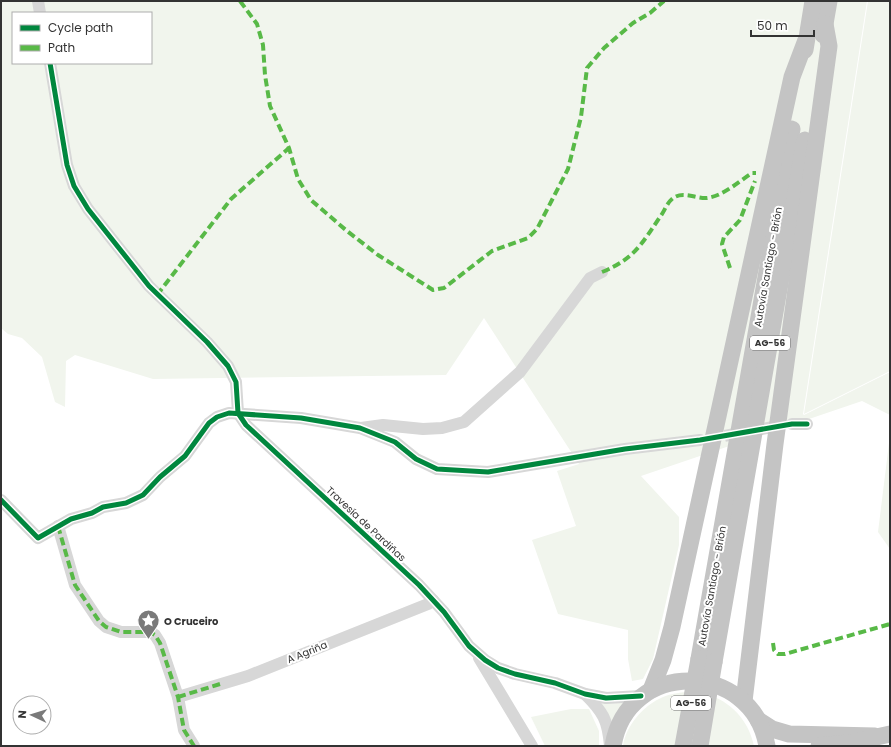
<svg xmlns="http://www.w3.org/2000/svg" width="891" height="747" viewBox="0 0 891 747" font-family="Poppins,sans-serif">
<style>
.green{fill:#f1f5ed;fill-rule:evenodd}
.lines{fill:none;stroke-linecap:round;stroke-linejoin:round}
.minor-tunnel{stroke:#d6d6d6;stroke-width:12;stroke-dasharray:12 6;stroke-linecap:butt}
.minor{stroke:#d7d7d7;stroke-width:12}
.highway{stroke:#c4c4c4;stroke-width:17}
.highway-bridge{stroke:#c4c4c4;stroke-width:17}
.quiet{stroke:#58b947;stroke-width:4;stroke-dasharray:8 4;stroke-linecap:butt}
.cycleway-casing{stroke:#fff;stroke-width:8}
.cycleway{stroke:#00873e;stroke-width:5}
.labels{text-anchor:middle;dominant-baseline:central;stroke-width:4;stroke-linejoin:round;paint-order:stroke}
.shield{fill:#fff;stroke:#707070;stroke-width:1}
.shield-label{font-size:9px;font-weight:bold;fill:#333}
.street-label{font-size:10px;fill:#333;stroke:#fff}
.poi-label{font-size:10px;font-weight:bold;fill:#333;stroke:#fff;text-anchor:start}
</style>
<rect width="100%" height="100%" fill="#fff"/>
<g class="green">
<path d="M1 1H867L803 414 804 415 890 372V415L862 401 641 476 679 517V545L653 659 643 679 632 681 628 659V630L558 614 532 540 576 526 557 471 579 464 484 318 446 375 153 379 75 355 66 361 65 407 55 402 42 357 22 338 8 334 1 328ZM13 13H151V63H13Z"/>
<path d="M868 1H890V371L804 414Z"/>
<path d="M890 435V549L878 532Z"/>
<path d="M685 692C692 692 700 692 706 694 731 701 749 721 754 746H623C626 725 644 705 663 697 670 694 678 693 685 692Z"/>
<path d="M601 701 626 702 612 722 602 705Z"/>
<path d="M571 709H589L599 731V746H545L531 717Z"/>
</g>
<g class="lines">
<path class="minor-tunnel" d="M707 439 784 425"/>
<g class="minor">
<path d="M38 1 40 13"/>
<path d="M50 63 67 165 74 186 88 209 149 286 207 342 228 366 236 382 238 413 246 425 419 585 444 612 469 646 485 660 498 668 515 674 555 683 585 694 606 698 641 696"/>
<path d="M792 424H807"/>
<path d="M361 428 383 425 423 429 442 428 464 422 520 372 590 278 602 272"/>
<path d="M1 500 38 538 71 519 92 513 103 507 126 503 143 495 160 477 185 456 209 423 217 417 229 413 301 418 360 428 395 442 416 459 437 469 488 472 625 449 700 440"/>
<path d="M58 526 75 585 99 621 106 627 121 632H150L155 635 160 643 178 697 184 730 194 746"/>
<path d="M479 658 532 746"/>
<path d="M585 694C603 712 608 720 610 746"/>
<path d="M178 697 248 676 428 604 433 600"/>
</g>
<g class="highway">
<path d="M823 35 829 1"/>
<path d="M805 50 813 1"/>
<path d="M699 659 792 129"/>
<path d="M714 662 805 140"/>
<path d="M651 690 663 660 672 627 792 77 806 40"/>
<path d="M744 701 775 444 829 46 825 24"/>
<path d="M758 720 772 729 789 734 875 736"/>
<path d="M613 746C627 659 752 660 767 746"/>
<path d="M819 746 849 743 890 734"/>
</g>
<g class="highway-bridge">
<path d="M683 746 699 659"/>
<path d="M700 746 714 662"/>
</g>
<g class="quiet">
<path d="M240 1 257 24 263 45 265 75 270 106 289 148 298 179 311 200 347 231 378 255 433 290 444 288 492 251 528 238 537 229 568 169 581 117 587 68 604 48 633 23 650 13 664 1"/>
<path d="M730 268 722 244 724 237 740 220 755 181"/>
<path d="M602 272C634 259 641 245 660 217 664 212 667 203 672 199 682 190 696 199 707 198 723 196 738 182 752 173H756"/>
<path d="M157 295 231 199 289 148"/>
<path d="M58 526 75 585 99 621 106 627 121 632H150L155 635 160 643 178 697 184 730 194 746"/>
<path d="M773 643 774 650 778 654H785L890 624"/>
<path d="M178 697 220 684"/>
</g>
<defs>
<g id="cycleway">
<path d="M50 63 67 165 74 186 88 209 149 286 207 342 228 366 236 382 238 413 246 425 419 585 444 612 469 646 485 660 498 668 515 674 555 683 585 694 606 698 641 696"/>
<path d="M1 500 38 538 71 519 92 513 103 507 126 503 143 495 160 477 185 456 209 423 217 417 229 413 301 418 360 428 395 442 416 459 437 469 488 472 625 449 700 440 792 424H807"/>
</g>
</defs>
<use href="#cycleway" class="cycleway-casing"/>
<use href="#cycleway" class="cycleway"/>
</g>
<defs>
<symbol id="sight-pin" viewBox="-11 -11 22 30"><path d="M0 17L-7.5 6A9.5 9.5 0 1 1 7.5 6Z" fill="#7a7a7a" stroke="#fff"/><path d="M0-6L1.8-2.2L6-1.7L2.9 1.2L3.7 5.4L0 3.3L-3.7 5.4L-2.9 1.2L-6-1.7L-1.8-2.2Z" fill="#fff"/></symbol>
</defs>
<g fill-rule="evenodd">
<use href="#sight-pin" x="136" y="608" width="25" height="34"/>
</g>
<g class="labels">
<g class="shield">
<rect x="750" y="336" width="40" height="14" rx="3"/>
<rect x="671" y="696" width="40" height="14" rx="3"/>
</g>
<g class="shield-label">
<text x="770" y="343">AG-56</text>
<text x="691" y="703">AG-56</text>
</g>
<g class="street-label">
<text transform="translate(768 267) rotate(-80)">Autovía Santiago - Brión</text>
<text transform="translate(366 524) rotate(43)">Travesía de Pardiñas</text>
<text transform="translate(712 586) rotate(-80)">Autovía Santiago - Brión</text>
<text transform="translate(307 652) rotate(-22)">A Agriña</text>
</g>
<g class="poi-label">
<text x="164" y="621">O Cruceiro</text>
</g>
</g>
<rect width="891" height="747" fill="none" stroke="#333333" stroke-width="4"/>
<rect x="12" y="12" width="140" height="52" fill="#ffffff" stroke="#adadad"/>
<rect x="20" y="25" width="20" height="6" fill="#00873e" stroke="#adadad"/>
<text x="48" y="32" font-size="12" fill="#333333">Cycle path</text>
<rect x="20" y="45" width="20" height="6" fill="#58b947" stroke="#adadad"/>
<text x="48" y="52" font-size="12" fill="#333333">Path</text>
<g transform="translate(32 715) rotate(274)"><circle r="19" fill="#ffffff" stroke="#adadad"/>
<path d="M0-3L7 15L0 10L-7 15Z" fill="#7a7a7a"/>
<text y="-6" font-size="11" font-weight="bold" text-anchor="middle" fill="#333333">N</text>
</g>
<path d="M751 30v6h63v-6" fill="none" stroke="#333333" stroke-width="2"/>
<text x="757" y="30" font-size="12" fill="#333333" stroke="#ffffff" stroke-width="3" paint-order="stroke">50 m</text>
</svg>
